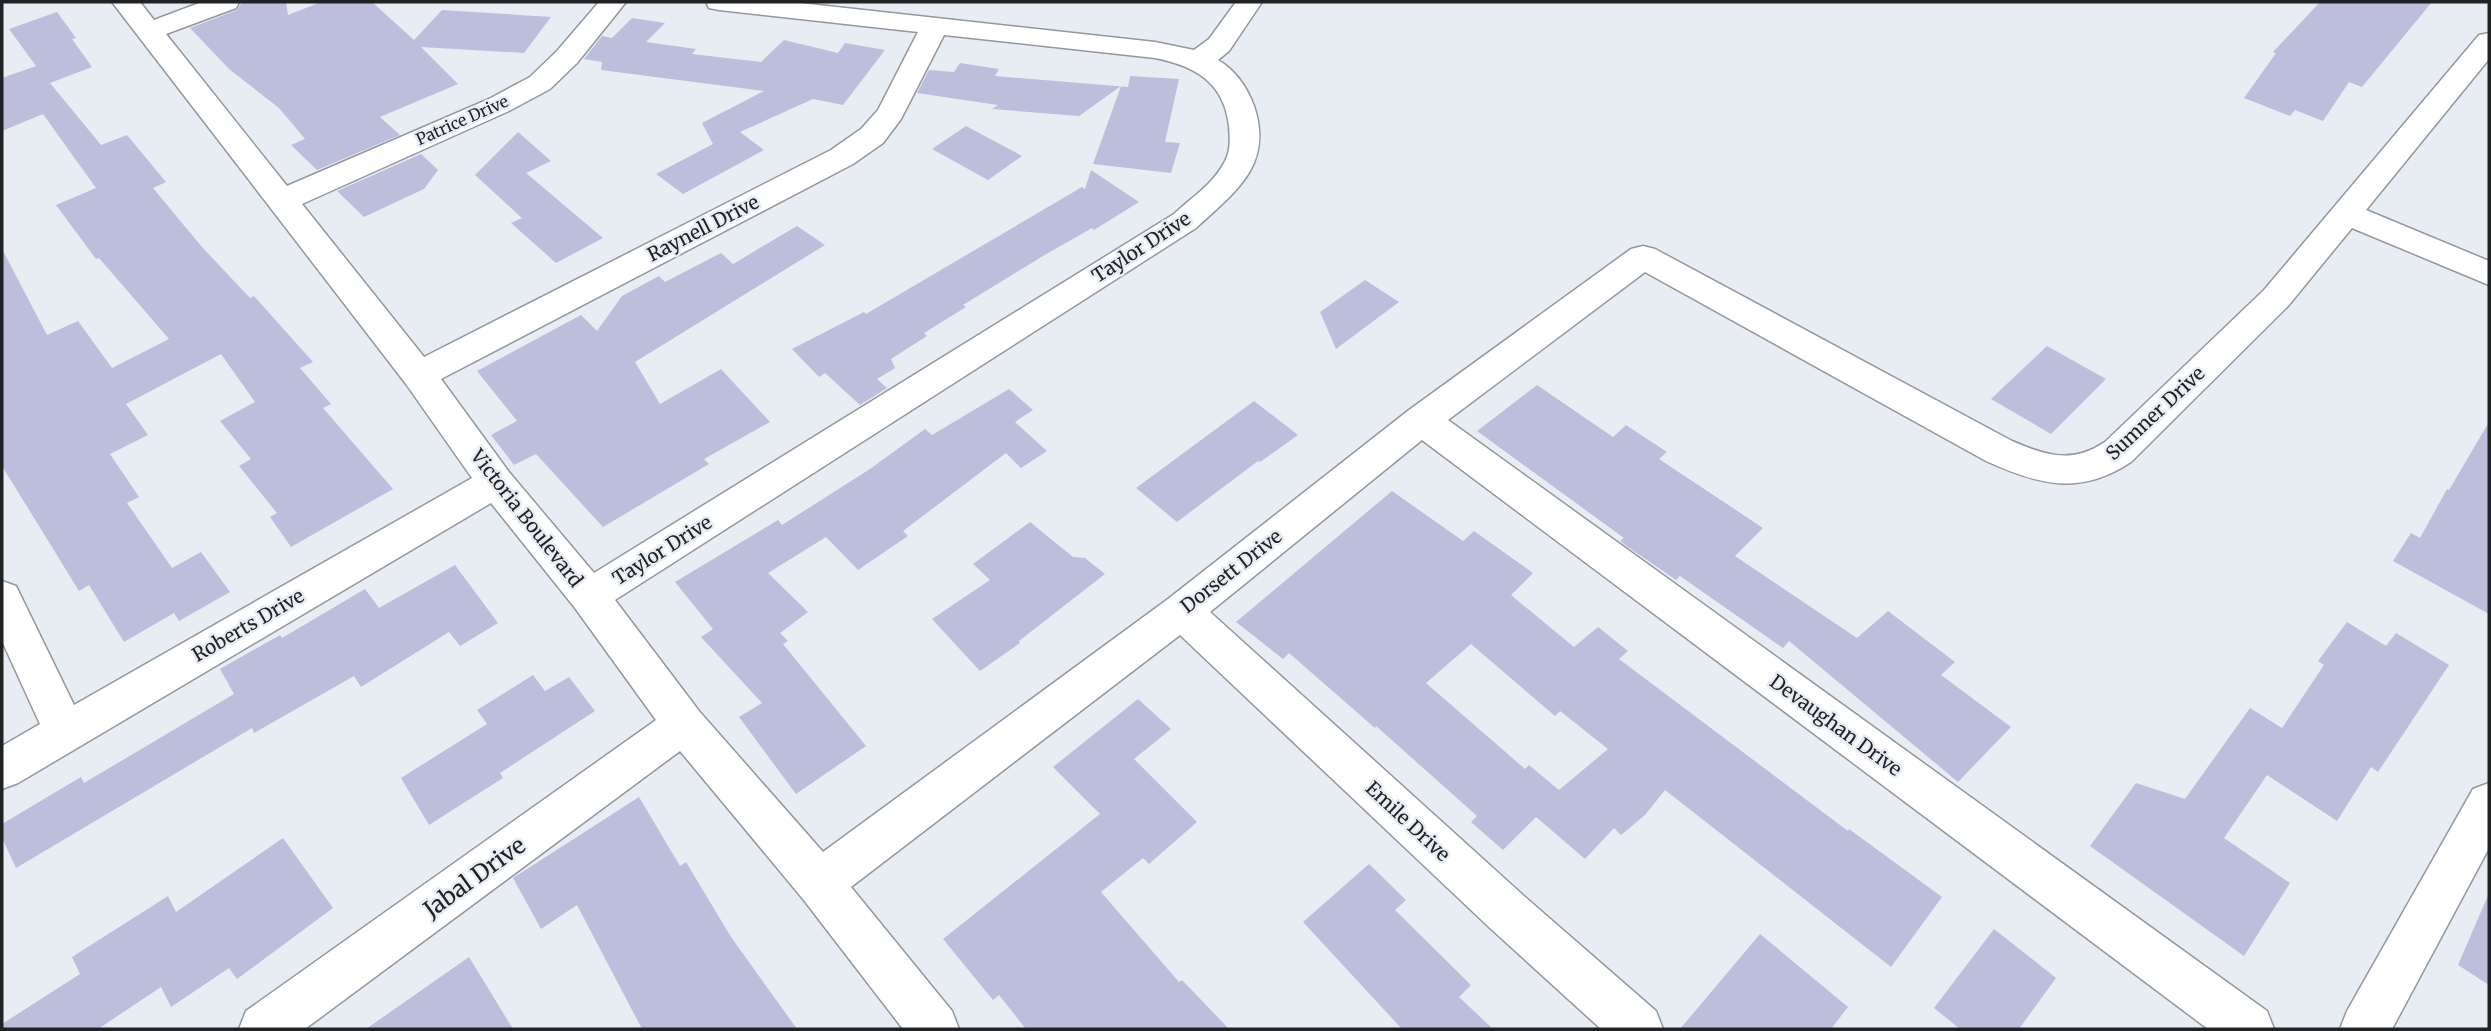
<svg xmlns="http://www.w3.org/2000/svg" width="2491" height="1031" viewBox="0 0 2491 1031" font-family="Merriweather,serif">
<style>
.building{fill:#bcbedc;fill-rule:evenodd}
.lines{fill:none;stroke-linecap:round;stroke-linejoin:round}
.minor-casing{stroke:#93979e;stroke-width:3}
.minor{fill:#fff;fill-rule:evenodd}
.labels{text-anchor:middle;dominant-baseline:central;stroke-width:5;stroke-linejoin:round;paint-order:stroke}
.far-street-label{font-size:16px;fill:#202224;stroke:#e8edf4}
.street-label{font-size:19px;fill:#202224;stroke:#e8edf4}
.near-street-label{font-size:23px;fill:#202224;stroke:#e8edf4}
</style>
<rect width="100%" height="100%" fill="#e8edf4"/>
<g class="building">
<path d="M242 2H286L288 15 321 2H372L414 40 442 10 551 17 524 53 421 47 458 84 380 117 400 135 317 170 291 145 305 139 279 108 229 69 190 28 237 10Z"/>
<path d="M2320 2H2432L2362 87 2349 82 2323 121 2295 110 2290 116 2244 98 2276 53 2273 52Z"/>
<path d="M57 12 76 38 72 39 92 67 50 83 101 145 127 135 166 182 153 188 202 247 250 298 254 296 313 362 300 368 331 404 323 408 393 489 291 547 270 517 277 513 239 466 251 459 220 421 255 402 221 354 126 404 148 435 110 454 139 497 127 503 172 568 201 552 230 592 179 621 174 613 124 642 89 585 79 591 2 466V249L47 335 78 321 112 368 169 339 99 258 96 259 56 205 96 188 43 114 2 131V78L36 66 9 29Z"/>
<path d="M632 18 665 23 646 42 696 49 692 54 761 62 784 40 838 53 845 43 885 50 843 105 813 99 740 132 764 150 683 194 656 174 713 144 702 123 764 91 601 70 602 62 584 59 602 36 612 38Z"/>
<path d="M960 63 999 69 995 76 1128 87 1130 76 1179 79 1165 142 1180 143 1171 173 1093 164 1121 86 1079 116 992 109 998 105 917 93 929 70 954 72Z"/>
<path d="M966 126 1022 156 988 180 932 149Z"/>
<path d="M518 132 551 161 526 173 603 238 556 263 511 223 522 218 475 175Z"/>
<path d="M421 154 438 170 424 189 364 217 337 191Z"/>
<path d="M1091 170 1139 202 1094 230 1092 228 1043 256 963 305 966 307 924 333 927 336 891 359 895 368 877 379 887 388 860 405 825 373 819 377 792 349 864 312 866 314 1082 187 1085 189Z"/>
<path d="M797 226 825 245 635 362 660 404 721 369 770 422 704 459 709 464 603 527 536 454 514 465 491 435 517 421 477 371 581 315 597 331 622 296 659 276 665 282 721 253 733 264Z"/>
<path d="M1365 280 1399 302 1336 349 1320 312Z"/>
<path d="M2047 346 2106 379 2051 434 1991 399Z"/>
<path d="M1537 385 1613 437 1626 425 1667 452 1659 459 1763 528 1735 556 1857 638 1888 611 1955 662 1941 675 2011 727 1958 782 1789 641 1783 648 1680 576 1676 580 1628 547 1620 541 1624 538 1477 431Z"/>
<path d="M1009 389 1033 410 1015 422 1047 451 1021 468 1006 453 903 531 908 536 858 570 826 537 768 573 808 612 780 633 788 641 783 644 866 746 796 794 739 717 762 703 701 637 713 629 675 582 778 520 782 525 870 469 925 429 932 435Z"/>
<path d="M1254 401 1298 435 1260 462 1258 461 1177 522 1136 488Z"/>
<path d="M2489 422V614L2393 561 2411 533 2420 538 2447 489 2449 490Z"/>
<path d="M1392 491 1463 541 1474 531 1533 573 1511 595 1574 647 1598 627 1628 651 1619 659 1848 831 1849 829 1942 897 1891 967 1665 790 1645 815 1621 835 1614 828 1585 859 1536 817 1503 850 1471 822 1477 816 1376 726 1375 728 1289 653 1283 659 1236 622ZM1471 644 1555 716 1560 711 1608 749 1559 790 1529 765 1525 769 1426 683Z"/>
<path d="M1030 522 1073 557 1085 558 1105 574 1019 641 1020 643 980 671 932 619 990 580 973 564Z"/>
<path d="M455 565 498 623 460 646 449 632 361 687 354 676 254 733 252 728 16 868 2 838V824L81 777 84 783 234 694 220 669 280 635 282 638 365 589 379 608Z"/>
<path d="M2347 622 2386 646 2396 633 2449 665 2378 772 2371 767 2337 821 2267 775 2224 838 2290 883 2244 956 2090 846 2136 783 2185 799 2250 708 2282 728 2324 665 2318 661Z"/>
<path d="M533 675 545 691 569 677 595 711 500 773 503 778 429 825 401 778 487 724 477 710Z"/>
<path d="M1138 699 1171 729 1134 759 1197 822 1149 864 1143 858 1101 892 1179 982 1182 980 1229 1029H1026L999 995 993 1000 943 939 1100 814 1053 767Z"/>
<path d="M639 797 680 866 686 862 731 937 797 1029H642L577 905 541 929 513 878Z"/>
<path d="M283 838 333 908 237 979 229 968 171 1007 161 987 98 1029H2V1024L80 974 72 957 168 896 176 912Z"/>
<path d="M1369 864 1406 900 1395 910 1471 985 1459 997 1493 1029H1402L1303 922Z"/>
<path d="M2489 893V985L2458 965Z"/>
<path d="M1994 929 2056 978 2019 1029H1960L1934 1008Z"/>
<path d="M1760 934 1848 1007 1831 1029H1680Z"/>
<path d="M469 957 513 1029H366Z"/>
</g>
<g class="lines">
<defs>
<g id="minor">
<path d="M112 2H140L154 20 202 2H239L236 8 166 34 287 186 489 99 530 77 557 51 599 2H626L577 63 550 89 509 111 302 204 424 357 831 150 861 129 878 110 918 32 719 10 709 8 706 2H791L1155 42 1194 50 1209 39 1236 2H1262L1229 51 1218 60C1235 70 1247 87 1254 106 1274 165 1235 192 1196 228L615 600 699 711 823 852 1168 599 1409 410 1631 249 1643 246 1655 249 2012 441C2047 456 2072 464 2105 442L2264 290 2479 35 2489 33V59L2366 210 2489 261V285L2352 228 2288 306 2131 462C2080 496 2039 485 1986 461L1645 272 1448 420 2267 1011 2274 1029H2208L1422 440 1210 612 1524 896 1656 1011 1663 1029H1601L1490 928 1180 635 851 887 952 1011 959 1029H903L803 899 680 751 305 1029H239L246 1011 656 720 575 608 491 503 18 783 2 789V746L40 724 2 641V581L16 586 74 705 472 478 406 384ZM944 35 1155 58C1195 66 1224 82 1229 126 1230 139 1231 151 1224 163 1213 184 1191 198 1174 214L594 573 509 472 441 379 853 164 883 143 901 119Z"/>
<path d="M2489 783V848L2392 1029H2340L2347 1011 2473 789Z"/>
</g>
</defs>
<use href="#minor" class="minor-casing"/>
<use href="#minor" class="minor"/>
</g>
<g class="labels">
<g class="far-street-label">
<text transform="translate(462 120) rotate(-24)">Patrice Drive</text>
</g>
<g class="street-label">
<text transform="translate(703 228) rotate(-27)">Raynell Drive</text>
<text transform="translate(1141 247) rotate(-33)">Taylor Drive</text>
<text transform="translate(2155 413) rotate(-43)">Sumner Drive</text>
<text transform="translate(527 518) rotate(52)">Victoria Boulevard</text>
<text transform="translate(662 550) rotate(-32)">Taylor Drive</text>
<text transform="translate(1231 571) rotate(-38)">Dorsett Drive</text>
<text transform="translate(248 625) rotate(-30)">Roberts Drive</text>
<text transform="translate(1836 725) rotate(36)">Devaughan Drive</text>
<text transform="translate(1408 821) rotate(43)">Emile Drive</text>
</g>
<g class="near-street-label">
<text transform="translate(474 877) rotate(-36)">Jabal Drive</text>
</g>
</g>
<rect width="2491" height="1031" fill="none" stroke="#202224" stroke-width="7"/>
</svg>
